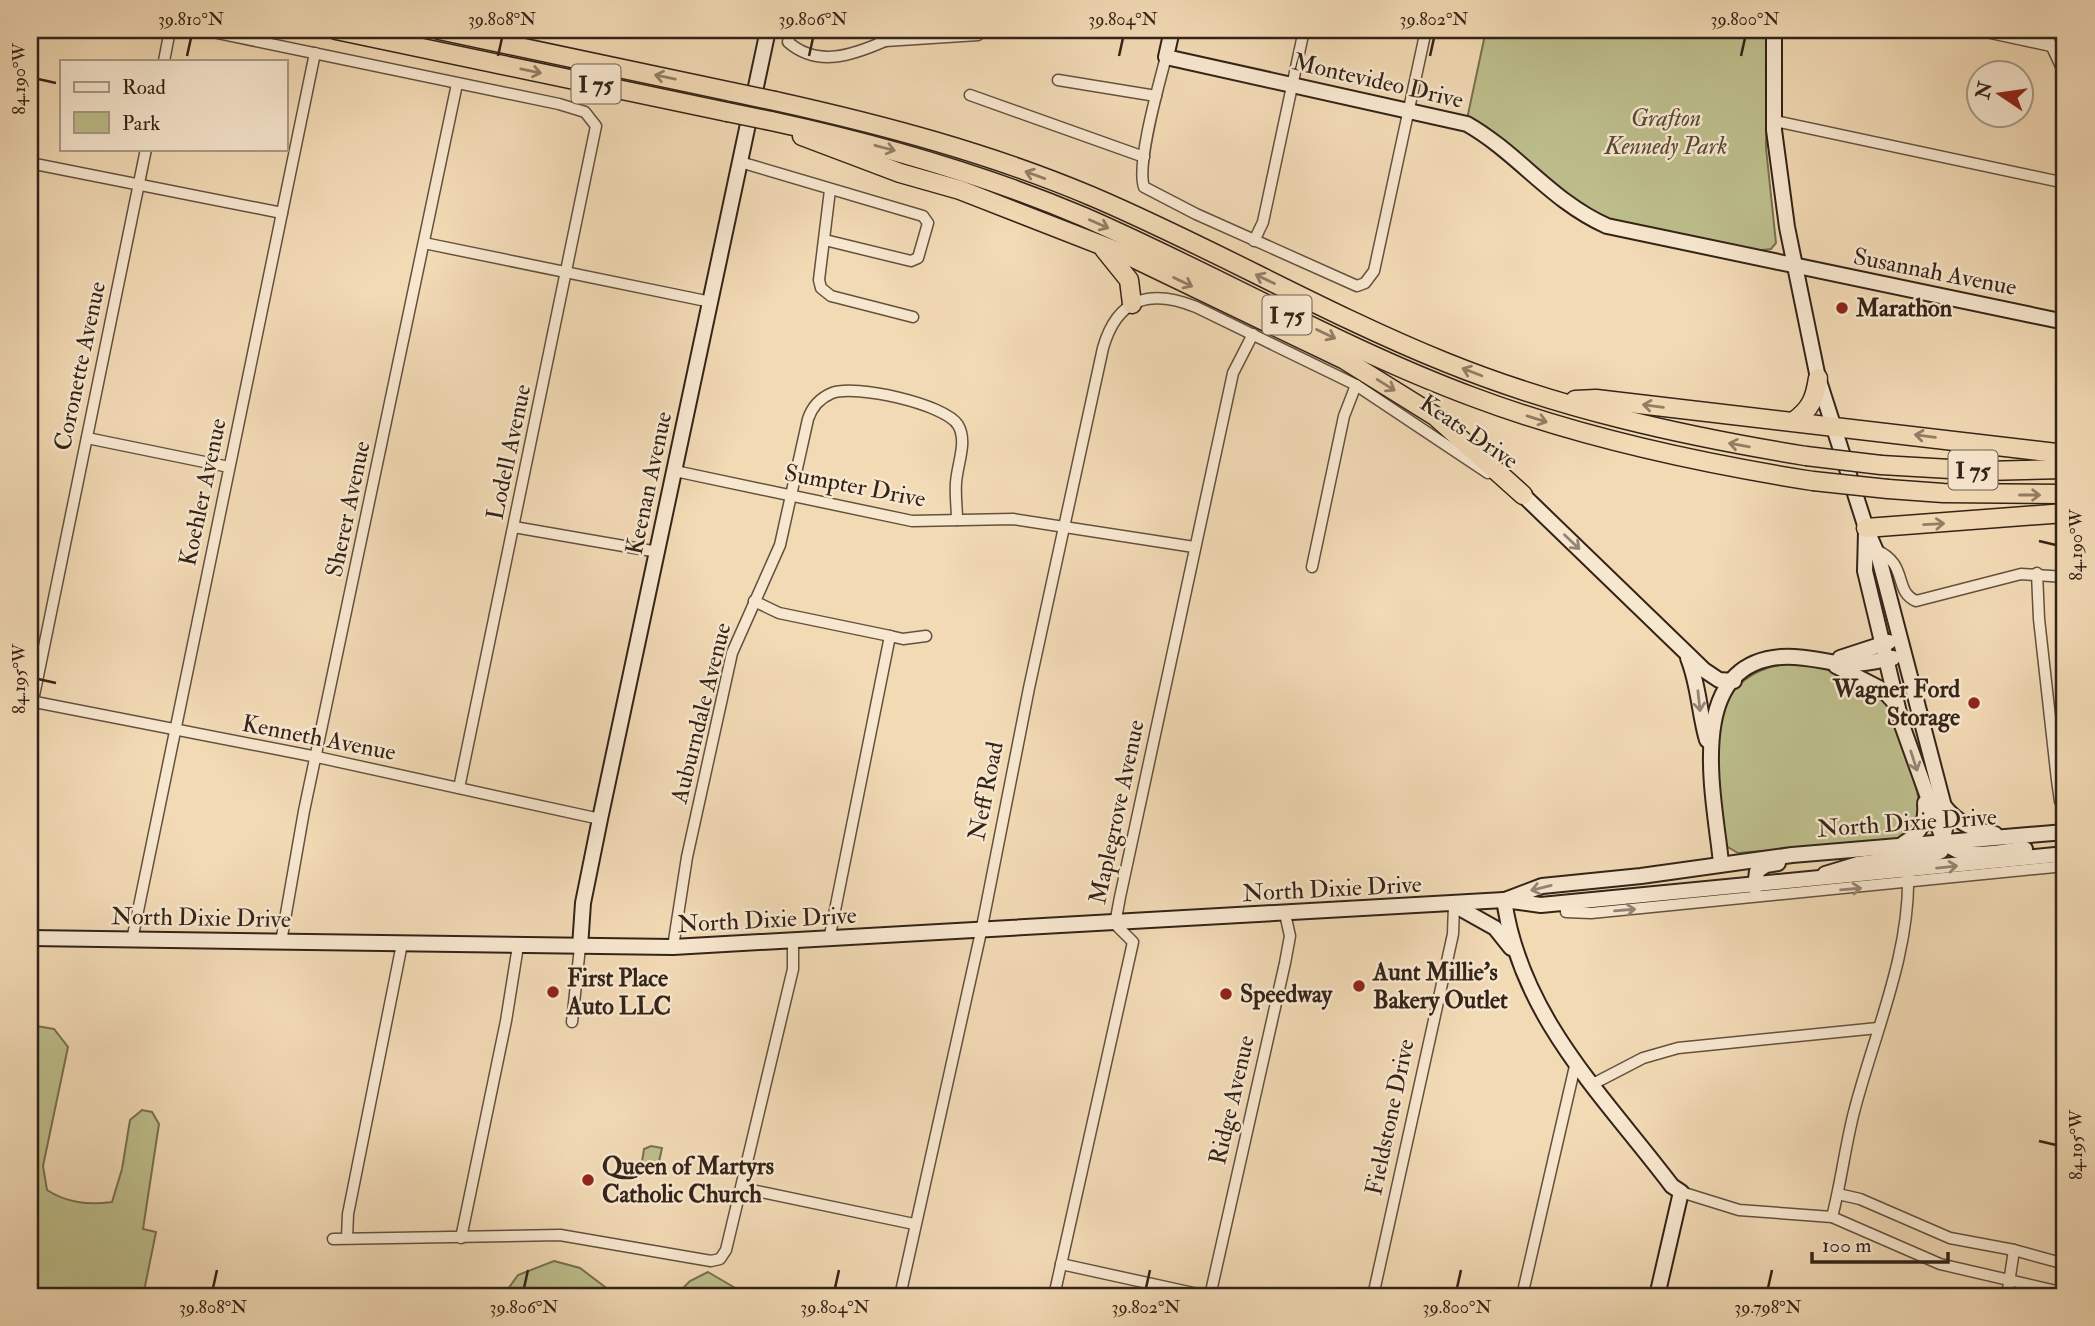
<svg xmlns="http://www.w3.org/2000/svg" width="2095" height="1326" viewBox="0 0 2095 1326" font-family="'IM FELL Double Pica',serif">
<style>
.green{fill:#bdbe8c;stroke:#787052;stroke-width:2}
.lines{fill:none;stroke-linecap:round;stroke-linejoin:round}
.street-casing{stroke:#63513f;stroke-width:13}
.secondary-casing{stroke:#332318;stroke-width:18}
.highway-casing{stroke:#332318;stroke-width:21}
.street{stroke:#f7e7cf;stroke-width:10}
.secondary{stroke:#f7e7cf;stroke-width:14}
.highway{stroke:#f2dab5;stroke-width:18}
.highway-bridge-casing{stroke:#332318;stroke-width:21;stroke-linecap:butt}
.highway-bridge{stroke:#f2dab5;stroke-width:18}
.oneway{stroke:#927e66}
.oneway2{stroke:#958574}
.ticks{fill:none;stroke:#332318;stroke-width:2.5}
.poi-dot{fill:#8f2418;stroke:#f7e7cf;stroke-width:2.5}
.labels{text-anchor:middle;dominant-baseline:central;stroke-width:5;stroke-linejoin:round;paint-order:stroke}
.shield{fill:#f7e7cf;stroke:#6e5e4f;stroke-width:2}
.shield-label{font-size:23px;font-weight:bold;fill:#332318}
.street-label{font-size:24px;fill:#332318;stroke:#f7e7cf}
.park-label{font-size:24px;font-style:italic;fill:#564a35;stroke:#f7e7cf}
.poi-label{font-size:24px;font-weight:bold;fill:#332318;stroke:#f7e7cf;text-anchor:start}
.neatline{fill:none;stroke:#332318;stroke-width:2.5}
.ticks-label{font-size:18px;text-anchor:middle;fill:#332318}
</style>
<rect width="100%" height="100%" fill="#f2dab5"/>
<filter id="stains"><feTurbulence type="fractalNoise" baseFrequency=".00286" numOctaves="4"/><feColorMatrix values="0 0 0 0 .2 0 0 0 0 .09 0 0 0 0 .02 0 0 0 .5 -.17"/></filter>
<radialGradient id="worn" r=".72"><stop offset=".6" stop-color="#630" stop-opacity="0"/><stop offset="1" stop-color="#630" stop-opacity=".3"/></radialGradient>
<g class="green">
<path d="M1486 30H1767L1766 148 1776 243 1771 249 1753 251 1599 218 1467 119Z"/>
<path d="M1798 661C1830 670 1871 680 1893 707L1917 791 1921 815 1911 834 1894 840 1738 853 1726 846C1718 766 1688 675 1798 661Z"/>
<path d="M30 1025 54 1029 68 1047 43 1166 47 1190C67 1203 88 1205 112 1202L122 1169 130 1120 142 1110 152 1112 159 1124 143 1229 156 1232 144 1291 147 1296H30Z"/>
<path d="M651 1146 662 1148 656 1175 644 1173 641 1168 644 1149Z"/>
<path d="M554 1261 580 1268 617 1296H503L518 1275Z"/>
<path d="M708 1272 749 1296H750H675L690 1281Z"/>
</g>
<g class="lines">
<defs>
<g id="street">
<path d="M203 30 559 104 585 112 596 126 459 788"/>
<path d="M791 30 788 42C818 68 853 55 885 41"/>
<path d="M873 30 885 41 978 35"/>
<path d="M1977 30 2051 46"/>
<path d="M2044 30 2065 75"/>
<path d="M1166 57C1159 84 1136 164 1144 187L1196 214 1357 286 1365 283 1374 271 1426 30"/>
<path d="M164 61 170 30"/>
<path d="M1058 80 1156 96"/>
<path d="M970 95 1144 157"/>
<path d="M1775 121 2065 183"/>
<path d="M740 162 923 216 928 223 918 258 911 261 825 240"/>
<path d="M30 163 282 213"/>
<path d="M830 190 819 280 821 288 831 296 913 317"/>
<path d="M1254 241 1263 222 1304 30"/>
<path d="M424 243 711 302"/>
<path d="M87 438 229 467"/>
<path d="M675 471 912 521 1013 519 1194 547"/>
<path d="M514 527 658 552"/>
<path d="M1876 550C1909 564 1893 591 1916 601L2021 574 2065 577"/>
<path d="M1312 567 1344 416 1356 385"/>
<path d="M2037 573 2039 619 2057 780 2060 801 2065 803"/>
<path d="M754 601 779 613 890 636 903 639 926 636"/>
<path d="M30 701 317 757 600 819"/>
<path d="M30 715 146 149"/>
<path d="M1565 903 1566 912 1591 913 2065 866"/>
<path d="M132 940 315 53"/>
<path d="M829 940 890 636"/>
<path d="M281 942 304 811 457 84"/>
<path d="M673 947 687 857 732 653 780 545 808 419C812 407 820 398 832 393 855 384 945 404 958 425 968 442 957 464 956 483 955 495 957 508 957 520"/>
<path d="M572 1022 580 947"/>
<path d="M1591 1085 1643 1058 1678 1048 1878 1028"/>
<path d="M742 1188 914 1224"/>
<path d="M1681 1192 1739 1210 1832 1217 1940 1264 2065 1293"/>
<path d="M1838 1194 1860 1199 1950 1238 2014 1250 2065 1264"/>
<path d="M1832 1217C1841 1183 1845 1147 1854 1112 1874 1034 1911 953 1908 871"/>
<path d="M347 1238 348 1214 402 944"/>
<path d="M461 1238 506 1021 518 946"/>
<path d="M333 1239 560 1235 711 1261 720 1259 726 1250 793 969V942"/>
<path d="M1061 1264 1207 1296"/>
<path d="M900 1296 981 932 1029 688 1103 348C1117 299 1149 288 1196 307L1356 385 1488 473"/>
<path d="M1054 1296 1133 942 1115 924 1120 897 1233 373 1253 334"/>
<path d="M1210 1296 1285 963 1290 936 1285 914"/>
<path d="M1373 1296 1453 934 1454 905"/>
<path d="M1522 1296 1575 1066"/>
<path d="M2007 1296 2014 1250"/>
</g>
<g id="secondary">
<path d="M1172 30 1166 57 1467 124C1518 153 1552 202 1607 226L2065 322"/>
<path d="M1774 30V130L1787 227 1818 378 1866 528 1879 558 1947 818 1941 851 1932 855 1858 864 1825 874"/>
<path d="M1523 495 1704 670 1719 680 1734 681"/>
<path d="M1866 532 1865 571 1902 725 1944 842C1964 862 1999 851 2025 849"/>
<path d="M1688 658C1699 685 1699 713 1707 740"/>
<path d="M1840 658 1889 642"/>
<path d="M1836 666 1883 690 1895 703"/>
<path d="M1944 806C1957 823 1974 830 1995 834"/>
<path d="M1904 843C1920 834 1927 822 1925 803"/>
<path d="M1721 863C1715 800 1682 665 1781 657 1803 655 1824 662 1845 664 1862 665 1877 661 1893 658"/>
<path d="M1755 887 1757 871 1766 865 1778 863"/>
<path d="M1504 900C1521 1018 1604 1096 1672 1186L1681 1192 1657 1296"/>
<path d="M1505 900 1542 886 1641 876 1792 855 2065 832"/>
<path d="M1454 905 1495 928 1511 948"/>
<path d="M30 938 673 947 1504 900 1541 905 2065 854"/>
<path d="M580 947 583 903 600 819 768 30"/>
</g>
<g id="highway">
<path d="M336 30 727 112"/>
<path d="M439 30 732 92"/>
<path d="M775 101C883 125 989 153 1091 196 1211 247 1324 313 1445 362 1561 409 1683 436 1806 456"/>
<path d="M771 121C878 144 983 174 1084 217 1215 274 1339 347 1473 397 1582 438 1698 463 1813 481"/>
<path d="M802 136 900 173 960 190 1129 256 1345 360 1435 416 1523 495"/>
<path d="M1104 249 1129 280 1132 304"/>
<path d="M1575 400 1596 399 2065 454"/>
<path d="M1794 421C1811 409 1815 398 1818 378"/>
<path d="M1881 465 1985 471 2065 469"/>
<path d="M1888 489 1943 493 2065 494"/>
<path d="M1866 528 2065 513"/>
</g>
</defs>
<use href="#street" class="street-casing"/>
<use href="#secondary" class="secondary-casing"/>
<use href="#highway" class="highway-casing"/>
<use href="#street" class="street"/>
<use href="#secondary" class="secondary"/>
<use href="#highway" class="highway"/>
<defs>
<g id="highway-bridge">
<path d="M732 92 775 101"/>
<path d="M727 112 771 121"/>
<path d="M1806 456 1881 465"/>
<path d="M1813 481 1888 489"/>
</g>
</defs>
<use href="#highway-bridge" class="highway-bridge-casing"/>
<use href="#highway-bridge" class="highway-bridge"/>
</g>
<defs><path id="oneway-shaft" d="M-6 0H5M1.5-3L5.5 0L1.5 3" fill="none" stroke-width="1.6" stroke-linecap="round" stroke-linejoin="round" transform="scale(1.75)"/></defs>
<g class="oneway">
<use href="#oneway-shaft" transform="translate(531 71) rotate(12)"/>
<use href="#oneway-shaft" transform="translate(665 77) rotate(-168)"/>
<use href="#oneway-shaft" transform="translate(885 148) rotate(15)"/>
<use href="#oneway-shaft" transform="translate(1035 175) rotate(-160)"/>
<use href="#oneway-shaft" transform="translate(1099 224) rotate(24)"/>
<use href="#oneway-shaft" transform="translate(1265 279) rotate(-154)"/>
<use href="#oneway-shaft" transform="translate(1183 282) rotate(26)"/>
<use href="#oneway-shaft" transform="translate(1326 334) rotate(26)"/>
<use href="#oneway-shaft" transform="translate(1472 372) rotate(-159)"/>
<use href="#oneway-shaft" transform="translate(1386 385) rotate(32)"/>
<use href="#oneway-shaft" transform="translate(1653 406) rotate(-173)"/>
<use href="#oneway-shaft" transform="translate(1537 419) rotate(17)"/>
<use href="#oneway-shaft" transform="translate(1925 436) rotate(-173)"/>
<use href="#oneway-shaft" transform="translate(1739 445) rotate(-170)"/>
<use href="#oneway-shaft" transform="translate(2030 495)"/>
<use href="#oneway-shaft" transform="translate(1934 524) rotate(-3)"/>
</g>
<g class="oneway2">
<use href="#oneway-shaft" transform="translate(1572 542) rotate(44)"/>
<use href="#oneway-shaft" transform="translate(1699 701) rotate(84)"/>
<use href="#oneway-shaft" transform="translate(1914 761) rotate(72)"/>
<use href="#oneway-shaft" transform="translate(1947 867) rotate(-6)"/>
<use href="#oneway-shaft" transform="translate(1541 888) rotate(166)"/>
<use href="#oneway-shaft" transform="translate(1851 889) rotate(-5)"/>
<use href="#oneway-shaft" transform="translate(1625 910) rotate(-5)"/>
</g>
<path class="ticks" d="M187 56 191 38M498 56 502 38M809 56 813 38M1119 56 1123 38M1430 56 1434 38M1741 56 1745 38M38 79 56 83M2039 541 2056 545M38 679 56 683M2039 1141 2056 1145M213 1288 217 1270M524 1288 528 1270M835 1288 839 1270M1146 1288 1150 1270M1457 1288 1461 1270M1768 1288 1772 1270"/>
<g class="poi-dot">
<circle cx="1842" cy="308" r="7"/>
<circle cx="1974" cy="703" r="7"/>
<circle cx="1359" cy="986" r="7"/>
<circle cx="553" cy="992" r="7"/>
<circle cx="1226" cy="994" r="7"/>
<circle cx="588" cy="1180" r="7"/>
</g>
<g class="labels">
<g class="shield">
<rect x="571.5" y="64.5" width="49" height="39" rx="5"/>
<rect x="1262.5" y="295.5" width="49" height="39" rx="5"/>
<rect x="1948.5" y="450.5" width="49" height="39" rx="5"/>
</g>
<g class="shield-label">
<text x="596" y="84">I 75</text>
<text x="1287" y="315">I 75</text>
<text x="1973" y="470">I 75</text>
</g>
<g class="street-label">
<text transform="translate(1378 81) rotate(13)">Montevideo Drive</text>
<text transform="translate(1935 272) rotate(11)">Susannah Avenue</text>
<text transform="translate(80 366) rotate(-78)">Coronette Avenue</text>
<text transform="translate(1469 432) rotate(34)">Keats Drive</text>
<text transform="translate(509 452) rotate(-78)">Lodell Avenue</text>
<text transform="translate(649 483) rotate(-78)">Keenan Avenue</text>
<text transform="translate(855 486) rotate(11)">Sumpter Drive</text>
<text transform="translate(203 492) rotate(-78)">Koehler Avenue</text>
<text transform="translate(348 509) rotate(-78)">Sherer Avenue</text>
<text transform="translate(701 713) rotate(-76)">Auburndale Avenue</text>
<text transform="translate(319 738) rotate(11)">Kenneth Avenue</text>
<text transform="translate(986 791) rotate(-79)">Neff Road</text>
<text transform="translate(1117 812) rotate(-78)">Maplegrove Avenue</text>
<text transform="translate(1907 823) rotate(-4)">North Dixie Drive</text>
<text transform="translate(1332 889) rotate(-3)">North Dixie Drive</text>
<text transform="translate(201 918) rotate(1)">North Dixie Drive</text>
<text transform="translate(767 920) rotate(-3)">North Dixie Drive</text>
<text transform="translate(1232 1100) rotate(-77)">Ridge Avenue</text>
<text transform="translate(1390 1117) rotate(-78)">Fieldstone Drive</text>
</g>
<g class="park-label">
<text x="1666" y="118">Grafton<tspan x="1666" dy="28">Kennedy Park</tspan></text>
</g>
<g class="poi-label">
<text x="1856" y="308">Marathon</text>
<text x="1960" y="689" text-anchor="end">Wagner Ford<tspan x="1960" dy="28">Storage</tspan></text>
<text x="1373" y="972">Aunt Millie's<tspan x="1373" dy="28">Bakery Outlet</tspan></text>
<text x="567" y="978">First Place<tspan x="567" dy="28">Auto LLC</tspan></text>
<text x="1240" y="994">Speedway</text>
<text x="602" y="1166">Queen of Martyrs<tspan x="602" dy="28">Catholic Church</tspan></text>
</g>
</g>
<rect width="2095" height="1326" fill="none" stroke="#f2dab5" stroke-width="77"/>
<rect x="60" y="60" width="228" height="91" fill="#f7e7cf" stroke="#a99986" stroke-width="2"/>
<rect x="74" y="82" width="35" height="10" fill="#f7e7cf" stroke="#a99986" stroke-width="2"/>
<text x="122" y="94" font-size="21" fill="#332318">Road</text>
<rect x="74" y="112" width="35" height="21" fill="#bdbe8c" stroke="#a99986" stroke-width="2"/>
<text x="122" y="130" font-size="21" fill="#332318">Park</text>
<g transform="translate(2000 94) rotate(283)"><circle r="33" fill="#f7e7cf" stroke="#a99986" stroke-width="2"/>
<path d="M0-5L12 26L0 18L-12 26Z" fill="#8f2418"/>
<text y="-10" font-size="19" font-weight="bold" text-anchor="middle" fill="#332318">N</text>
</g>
<path d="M1812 1252v10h136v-10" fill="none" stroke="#332318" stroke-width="3.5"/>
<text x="1822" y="1252" font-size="21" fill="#332318" stroke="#f7e7cf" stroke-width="5" paint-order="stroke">100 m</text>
<rect x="38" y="38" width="2018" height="1250" class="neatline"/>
<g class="ticks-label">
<text x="191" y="25">39.810°N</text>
<text x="502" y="25">39.808°N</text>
<text x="813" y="25">39.806°N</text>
<text x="1123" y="25">39.804°N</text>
<text x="1434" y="25">39.802°N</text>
<text x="1745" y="25">39.800°N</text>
<text transform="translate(19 79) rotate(-90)" y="6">84.190°W</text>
<text transform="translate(2076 545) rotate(-90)" y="6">84.190°W</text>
<text transform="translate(19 679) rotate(-90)" y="6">84.195°W</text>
<text transform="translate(2076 1145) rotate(-90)" y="6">84.195°W</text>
<text x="213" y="1313">39.808°N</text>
<text x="524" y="1313">39.806°N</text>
<text x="835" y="1313">39.804°N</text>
<text x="1146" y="1313">39.802°N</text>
<text x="1457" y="1313">39.800°N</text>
<text x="1768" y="1313">39.798°N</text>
</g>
<rect width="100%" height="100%" filter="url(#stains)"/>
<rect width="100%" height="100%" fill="url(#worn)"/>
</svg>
